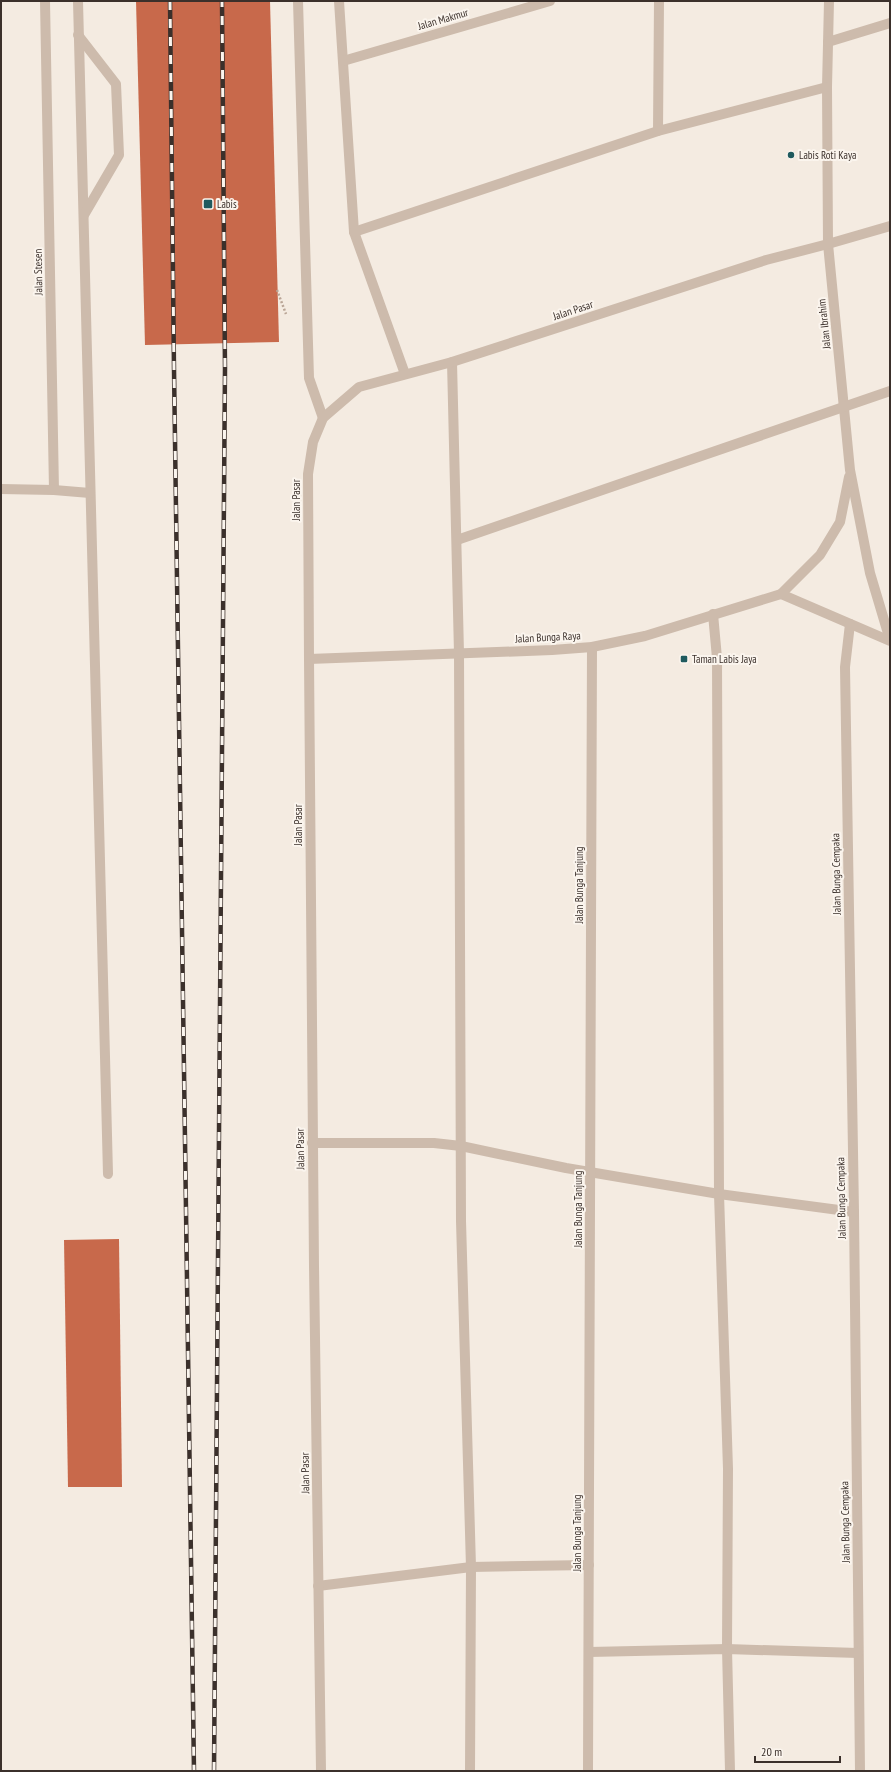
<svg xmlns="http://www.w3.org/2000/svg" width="891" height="1772" viewBox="0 0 891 1772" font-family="'PT Sans Narrow',sans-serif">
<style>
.building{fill:#c8694b}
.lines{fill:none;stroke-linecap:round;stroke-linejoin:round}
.path{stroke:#b9a596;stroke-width:2.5;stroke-dasharray:2 2;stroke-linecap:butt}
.minor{stroke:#cdbbac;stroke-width:10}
.rail-casing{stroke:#3b302b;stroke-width:4.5}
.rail{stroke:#fbf5ee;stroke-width:3;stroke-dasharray:9;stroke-linecap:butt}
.poi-dot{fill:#1f5a5e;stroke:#fbf5ee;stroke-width:1.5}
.labels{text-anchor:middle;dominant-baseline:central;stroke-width:4;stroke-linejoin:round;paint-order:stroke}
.street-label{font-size:11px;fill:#3b302b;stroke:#fbf5ee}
.poi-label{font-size:11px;fill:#3b302b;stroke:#fbf5ee;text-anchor:start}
</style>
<rect width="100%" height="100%" fill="#f4ebe1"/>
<g class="building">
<path d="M136 1H270L279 342 145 345Z"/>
<path d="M119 1239 122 1487H68L64 1240Z"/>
</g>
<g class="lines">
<path class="path" d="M277 290 286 314"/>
<g class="minor">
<path d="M45 1 54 490"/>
<path d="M78 1 108 1174"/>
<path d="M298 1 309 378 323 418"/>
<path d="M339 1 354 232 405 374"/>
<path d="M829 1 827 87 828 244 850 470 870 573 890 640"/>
<path d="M78 35 116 84 119 155 84 215"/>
<path d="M828 42 890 23"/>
<path d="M343 61 550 1"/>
<path d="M658 131 659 1"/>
<path d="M354 232 658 131 827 87"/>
<path d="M452 362 459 653 461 1221 471 1567 470 1771"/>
<path d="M1 489 54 490 90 493"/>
<path d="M457 540 890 391"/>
<path d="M781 594 890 641"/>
<path d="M713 614 717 658 719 1194 728 1469 727 1649 730 1771"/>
<path d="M850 624 845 667 854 1212 860 1771"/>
<path d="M309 659 552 650 592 647 645 636 781 594 820 555 840 522 849 477"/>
<path d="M312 1143H434L461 1146 566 1168 719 1194 854 1212"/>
<path d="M318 1586 471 1567 589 1565"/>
<path d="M589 1652 727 1649 858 1653"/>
<path d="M321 1771 314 1266 309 659 308 474 313 442 323 418 359 387 452 362 766 260 828 244 890 226"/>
<path d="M588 1771 592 647"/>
</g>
<defs>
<g id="rail">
<path d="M170 1 174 369 194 1771"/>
<path d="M214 1771 225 368 222 1"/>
</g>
</defs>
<use href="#rail" class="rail-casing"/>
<use href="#rail" class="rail"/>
</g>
<g class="poi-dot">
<circle cx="791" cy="155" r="4"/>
<rect x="203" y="199" width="10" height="10" rx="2"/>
<rect x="680" y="655" width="8" height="8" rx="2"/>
</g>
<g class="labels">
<g class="street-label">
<text transform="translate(443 19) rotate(-16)">Jalan Makmur</text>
<text transform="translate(38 272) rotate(-91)">Jalan Stesen</text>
<text transform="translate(573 310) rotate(-18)">Jalan Pasar</text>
<text transform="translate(824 324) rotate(-96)">Jalan Ibrahim</text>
<text transform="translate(296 500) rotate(-90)">Jalan Pasar</text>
<text transform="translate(548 637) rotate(-3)">Jalan Bunga Raya</text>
<text transform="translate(298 825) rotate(-90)">Jalan Pasar</text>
<text transform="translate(836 874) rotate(-91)">Jalan Bunga Cempaka</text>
<text transform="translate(579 885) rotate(-90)">Jalan Bunga Tanjung</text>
<text transform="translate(300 1149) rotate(-91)">Jalan Pasar</text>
<text transform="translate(841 1198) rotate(-91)">Jalan Bunga Cempaka</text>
<text transform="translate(578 1209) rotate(-90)">Jalan Bunga Tanjung</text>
<text transform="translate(305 1473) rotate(-91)">Jalan Pasar</text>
<text transform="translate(845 1522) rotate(-91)">Jalan Bunga Cempaka</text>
<text transform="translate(577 1533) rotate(-90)">Jalan Bunga Tanjung</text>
</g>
<g class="poi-label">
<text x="799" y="155">Labis Roti Kaya</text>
<text x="217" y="204">Labis</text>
<text x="692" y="659">Taman Labis Jaya</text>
</g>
</g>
<rect width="891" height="1772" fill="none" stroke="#3b302b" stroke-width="4"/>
<path d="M755 1756v6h85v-6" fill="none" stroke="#3b302b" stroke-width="2"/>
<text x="761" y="1756" font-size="12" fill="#3b302b" stroke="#fbf5ee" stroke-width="3" paint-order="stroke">20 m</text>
</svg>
